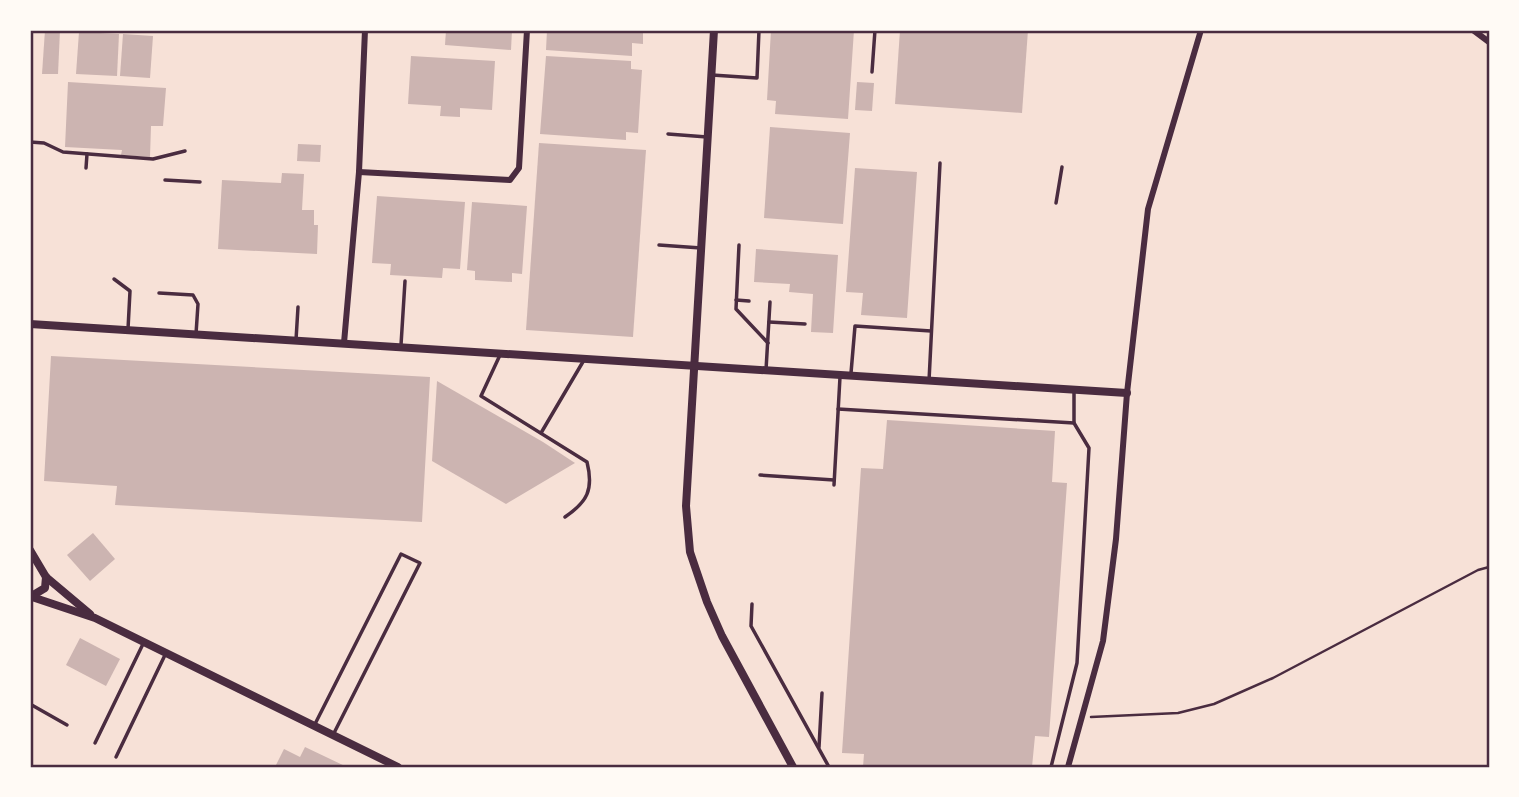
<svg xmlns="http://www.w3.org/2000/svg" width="1519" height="797" viewBox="0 0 1519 797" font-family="'Noto Sans',sans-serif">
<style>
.building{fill:#ccb4b1}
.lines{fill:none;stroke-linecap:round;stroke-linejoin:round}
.path{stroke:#4a2c40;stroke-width:2.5}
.service{stroke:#4a2c40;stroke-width:3.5}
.minor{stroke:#4a2c40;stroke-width:6}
.tertiary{stroke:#4a2c40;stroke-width:8}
.neatline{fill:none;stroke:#4a2c40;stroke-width:2.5}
</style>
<rect width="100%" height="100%" fill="#f7e1d7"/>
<g class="building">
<path d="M45 30H60L58 74H42Z"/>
<path d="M446 30H512L511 50 445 45Z"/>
<path d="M547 30H643V44L632 43V56L546 50Z"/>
<path d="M771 30H854L848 119 775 114 776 101 767 100Z"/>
<path d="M900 30H1028L1022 113 895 104Z"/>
<path d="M79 32 119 34 117 76 76 74Z"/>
<path d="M123 34 153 36 150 78 120 76Z"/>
<path d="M411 56 495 61 492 110 460 108V117L440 116 441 106 408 104Z"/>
<path d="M546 56 631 61V69L642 70 638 133 626 132V140L540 134Z"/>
<path d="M68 82 166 88 163 126H151L150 157 121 155 122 150 65 147Z"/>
<path d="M857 82 874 83 872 111 855 110Z"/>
<path d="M770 127 850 133 843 224 764 218Z"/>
<path d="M539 143 646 150 633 337 526 330Z"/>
<path d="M298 144 321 145 320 162 297 161Z"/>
<path d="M855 168 917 172 907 318 861 315 863 293 846 292Z"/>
<path d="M282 173 304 174 302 210H314V225H318L317 254 218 249 222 180 281 183Z"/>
<path d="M377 196 465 202 460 269 443 268 442 278 390 275 391 264 372 263Z"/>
<path d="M472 202 527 206 522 274 512 273V282L475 280V271L467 270Z"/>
<path d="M756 249 838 255 833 333 811 332 813 294 789 292 790 284 754 282Z"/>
<path d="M51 356 430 377 422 522 115 505 117 486 44 481Z"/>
<path d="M437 381 543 442 575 463 506 504 432 461Z"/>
<path d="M887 420 1055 431 1052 482 1067 483 1049 737 1035 736 1032 767H863L864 754 842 753 861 468 883 469Z"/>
<path d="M93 533 115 559 90 581 67 555Z"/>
<path d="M80 638 120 659 106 686 66 665Z"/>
<path d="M305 747 347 767H275L284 749 300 757Z"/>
</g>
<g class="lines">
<path class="path" d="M1091 717 1178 713 1214 704 1273 678 1478 570 1489 567"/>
<g class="service">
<path d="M872 72 875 30"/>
<path d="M712 75 757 78 759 30"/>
<path d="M668 134 707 137"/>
<path d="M30 142 44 143 63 152 153 159 185 151"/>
<path d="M86 168 87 154"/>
<path d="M165 180 200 182"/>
<path d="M1056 203 1062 167"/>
<path d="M659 245 701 248"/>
<path d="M739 245 736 309 768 343"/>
<path d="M114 279 130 291 128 329"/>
<path d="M159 293 193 295 198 304 196 334"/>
<path d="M736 300 749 301"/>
<path d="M769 322 805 324"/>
<path d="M296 340 298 307"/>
<path d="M401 345 405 281"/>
<path d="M500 355 481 396 587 462C594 490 587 502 565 517"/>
<path d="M766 370 770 302"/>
<path d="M851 373 855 326 931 331"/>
<path d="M929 381 940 163"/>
<path d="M838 409 1074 423"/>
<path d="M541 433 584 360"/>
<path d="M760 475 834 480"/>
<path d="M834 485 840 377"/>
<path d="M752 604 751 626 829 767"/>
<path d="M30 704 67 725"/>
<path d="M315 724 401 554 420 563 333 735"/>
<path d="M95 743 143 644"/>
<path d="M819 747 822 693"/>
<path d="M116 757 165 655"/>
<path d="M1051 767 1077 663 1089 448 1074 423V392"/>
</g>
<g class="minor">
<path d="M1473 30 1489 42"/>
<path d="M359 172 510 180 519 168 527 30"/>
<path d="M344 343 359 172 365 30"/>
<path d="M1068 767 1103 641 1116 539 1127 393 1148 209 1201 30"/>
</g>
<g class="tertiary">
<path d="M714 30 686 506 690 552 707 602 722 636 793 767"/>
<path d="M30 324 1127 393"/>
<path d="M30 550 46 577 90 614"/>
<path d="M30 597 45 588 46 577"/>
<path d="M32 597 95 618 398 767"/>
</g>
</g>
<rect width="1519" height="797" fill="none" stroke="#fffaf5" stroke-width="63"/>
<rect x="32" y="32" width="1456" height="734" class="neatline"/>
</svg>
